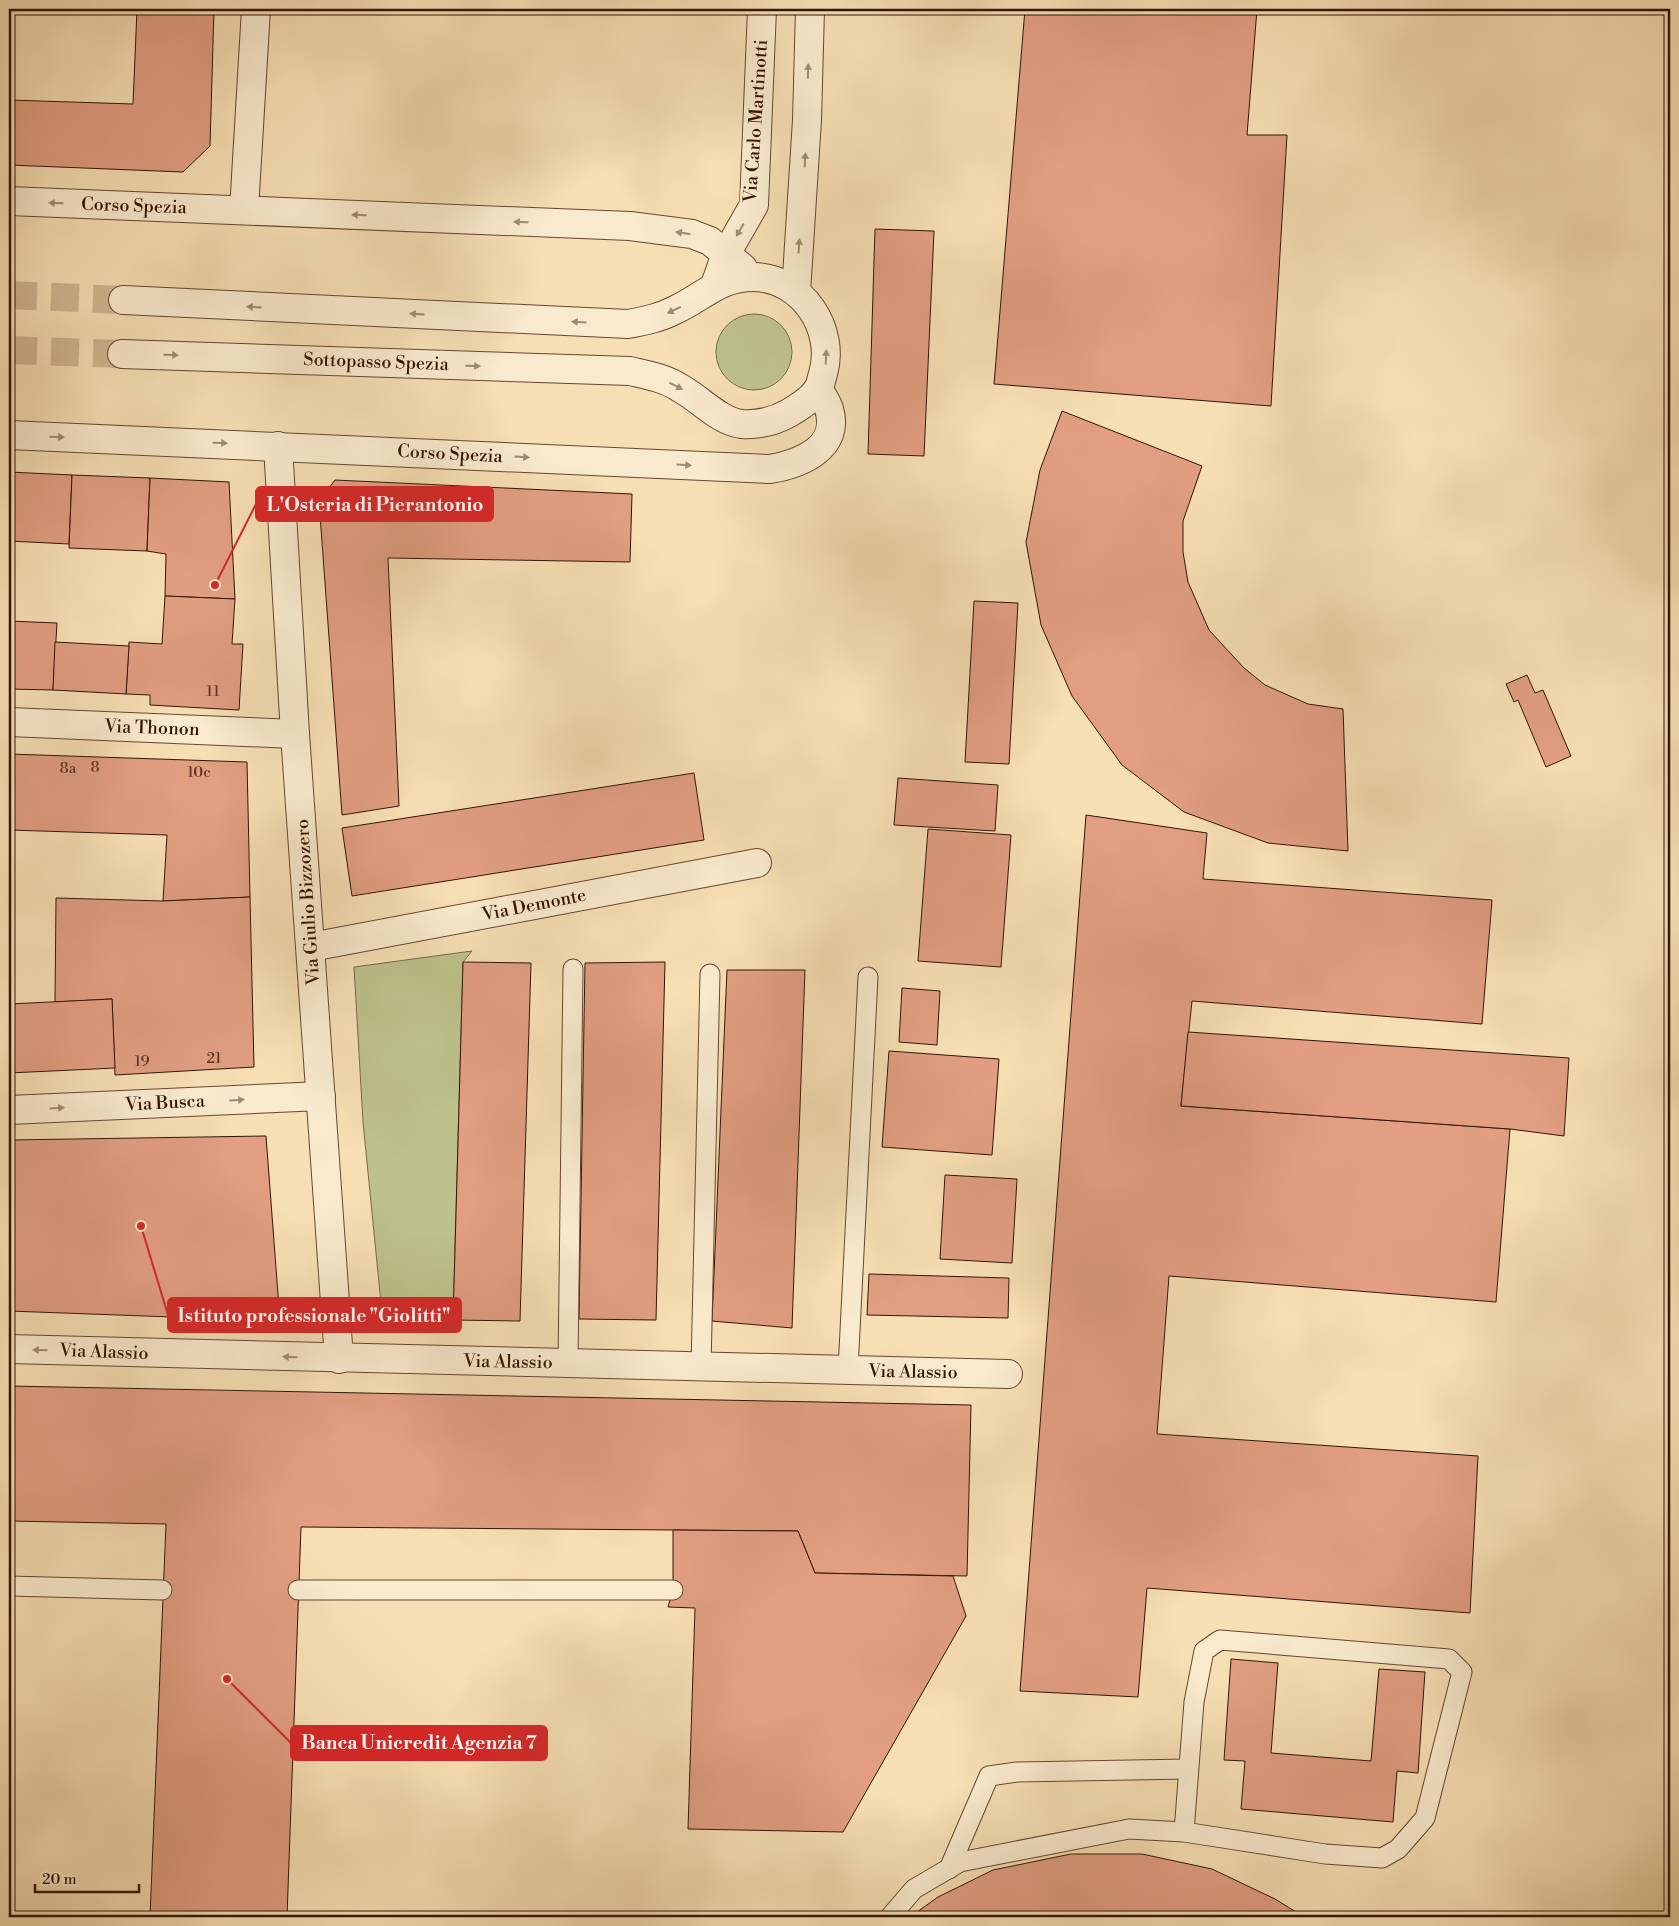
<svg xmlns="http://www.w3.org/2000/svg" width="1679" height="1926" viewBox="0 0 1679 1926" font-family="'Libre Bodoni',serif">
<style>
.green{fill:#bdc18b;stroke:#786a48}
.building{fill:#e19e81;stroke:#331404}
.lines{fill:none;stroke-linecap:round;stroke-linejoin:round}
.tertiary-tunnel{stroke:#cfb690;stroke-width:28;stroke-dasharray:28 14;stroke-linecap:butt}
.service-casing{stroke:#644730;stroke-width:21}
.minor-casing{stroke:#644730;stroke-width:30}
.tertiary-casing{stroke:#644730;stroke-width:30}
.service{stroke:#f9eace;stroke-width:19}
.minor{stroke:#f9eace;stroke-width:28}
.tertiary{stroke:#f9eace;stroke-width:28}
.oneway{fill:#a08a73}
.labels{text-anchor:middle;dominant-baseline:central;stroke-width:5;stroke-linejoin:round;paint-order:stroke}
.number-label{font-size:15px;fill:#5e3623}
.street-label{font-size:18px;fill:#331404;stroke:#f9eace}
.leader{fill:none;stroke:#d62828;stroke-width:2}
.callout-dot{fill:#d62828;stroke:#f9eace;stroke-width:2}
.callout{fill:#d62828;stroke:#d62828;stroke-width:2}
.callout-label{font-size:19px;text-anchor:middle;font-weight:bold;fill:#fff}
</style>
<rect width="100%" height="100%" fill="#f6dfb3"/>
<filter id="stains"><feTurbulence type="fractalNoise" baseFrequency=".004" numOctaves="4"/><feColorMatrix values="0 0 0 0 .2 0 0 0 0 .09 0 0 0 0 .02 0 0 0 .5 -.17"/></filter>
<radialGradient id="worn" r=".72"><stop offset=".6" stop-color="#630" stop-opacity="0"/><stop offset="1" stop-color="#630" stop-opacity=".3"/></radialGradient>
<g class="green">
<circle cx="754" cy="352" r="38"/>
<path d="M472 951 463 962 453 1320 382 1313 363 1122 354 967Z"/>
</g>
<g class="building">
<path d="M137 9H214L210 146 183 172 9 165V100L133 104Z"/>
<path d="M1025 9H1257L1247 135H1287L1271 406 994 384Z"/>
<path d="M875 229 934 231 924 456 868 454Z"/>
<path d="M1062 411 1202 466 1183 521V552L1188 582 1209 630 1244 668 1265 685 1308 704 1343 709 1348 851 1268 843 1184 812 1122 765 1072 696 1041 625 1026 542 1040 470Z"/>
<path d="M9 472 72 475 69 544 9 541Z"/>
<path d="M72 475 150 478 147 551 69 548Z"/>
<path d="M150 478 229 482 235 599 165 596 166 554 147 551Z"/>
<path d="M335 480 632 494 630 562 388 558 399 806 342 815 319 501Z"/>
<path d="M165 596 235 599 232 644H243L239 710 150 705V695L126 694 129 642 162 644Z"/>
<path d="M974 601 1018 603 1009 764 965 762Z"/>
<path d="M9 621 57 623 53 690 9 689Z"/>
<path d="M55 642 129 646 126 694 53 690Z"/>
<path d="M1527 675 1535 693 1543 690 1571 756 1546 767 1518 700 1514 702 1506 684Z"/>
<path d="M9 754 247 762 250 897 163 901 167 835 9 830Z"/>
<path d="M694 773 704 840 352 896 342 828Z"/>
<path d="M898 778 998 785 995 831 894 825Z"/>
<path d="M1086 815 1207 833 1203 879 1492 900 1482 1024 1192 1001 1181 1106 1510 1129 1496 1302 1169 1276 1157 1434 1478 1456 1470 1613 1147 1588 1138 1697 1020 1691Z"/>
<path d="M928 829 1011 835 1001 967 918 961Z"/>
<path d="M250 897 254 1067 115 1075 112 999 55 1002 56 898 163 901Z"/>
<path d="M463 962 531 963 520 1321 453 1320Z"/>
<path d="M665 962 656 1320 579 1319 585 963Z"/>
<path d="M727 970H805L792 1328 712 1321Z"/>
<path d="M902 988 940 991 937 1045 899 1042Z"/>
<path d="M112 999 115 1068 9 1073V1004Z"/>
<path d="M1188 1032 1569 1058 1564 1136 1510 1129 1181 1106Z"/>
<path d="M889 1051 999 1059 992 1155 882 1147Z"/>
<path d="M266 1136 280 1321 9 1311V1140Z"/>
<path d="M945 1175 1017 1179 1012 1263 940 1259Z"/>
<path d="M869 1274 1009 1278 1008 1318 867 1315Z"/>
<path d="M9 1386 971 1405 967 1576 815 1573 798 1531 301 1527 287 1917H150L166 1524 9 1521Z"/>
<path d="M673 1530 798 1531 815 1573 953 1576 966 1616 843 1832 688 1829 695 1608 668 1607 673 1590Z"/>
<path d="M1231 1659 1278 1663 1271 1753 1371 1761 1379 1669 1425 1672 1418 1773 1397 1771 1393 1822 1241 1809 1245 1761 1224 1760Z"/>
<path d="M1071 1854H1142L1212 1869 1275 1899 1304 1917H910L938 1897 993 1870Z"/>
<path d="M1443 1912 1481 1917H1441Z"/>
</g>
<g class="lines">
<g class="tertiary-tunnel">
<path d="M9 295 123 300"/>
<path d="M9 350 122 354"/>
</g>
<defs>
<g id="service">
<path d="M568 1364 573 969"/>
<path d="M701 1367 710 974"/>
<path d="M848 1370 868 977"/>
<path d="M9 1586 162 1590"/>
<path d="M298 1590H673"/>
<path d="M949 1869 989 1776 1017 1772 1188 1769"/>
<path d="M890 1917 914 1889 960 1862 1129 1829 1184 1832 1325 1854 1382 1858 1398 1849 1425 1818 1462 1672 1449 1659 1220 1640 1204 1651 1194 1702 1184 1832"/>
</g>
<g id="minor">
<path d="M9 201 630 226 692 234 710 241 743 268"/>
<path d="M244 210 256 9"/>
<path d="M9 435 770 469C800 464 841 448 829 409 827 402 822 395 818 389"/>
<path d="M278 446 295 734 339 1359"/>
<path d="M9 722 295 734"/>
<path d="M311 947 757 863"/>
<path d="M9 1110 321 1096"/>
<path d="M9 1349 1008 1374"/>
</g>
<g id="tertiary">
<path d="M715 285 726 254 754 205 762 9"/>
<path d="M796 292 807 120 810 9"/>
<path d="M122 354 630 371C647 375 665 378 680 388 699 398 720 422 742 424 759 425 775 421 789 413 799 407 812 399 818 389 821 385 821 379 823 374 836 330 803 278 754 277 718 277 704 297 675 310 660 318 644 321 628 324L123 300"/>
</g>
</defs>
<use href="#service" class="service-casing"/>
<use href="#minor" class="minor-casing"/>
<use href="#tertiary" class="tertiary-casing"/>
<use href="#service" class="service"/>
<use href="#minor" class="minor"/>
<use href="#tertiary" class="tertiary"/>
</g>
<defs><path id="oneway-solid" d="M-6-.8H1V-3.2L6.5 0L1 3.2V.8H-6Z" transform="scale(1.25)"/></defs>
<g class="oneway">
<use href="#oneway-solid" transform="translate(808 71) rotate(-89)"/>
<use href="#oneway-solid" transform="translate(805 160) rotate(-87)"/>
<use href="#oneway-solid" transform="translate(56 203) rotate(-178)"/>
<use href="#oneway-solid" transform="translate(359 215) rotate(-178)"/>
<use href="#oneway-solid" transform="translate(521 222) rotate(-178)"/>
<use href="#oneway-solid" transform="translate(740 230) rotate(120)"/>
<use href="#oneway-solid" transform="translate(683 233) rotate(-171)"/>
<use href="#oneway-solid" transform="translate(799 246) rotate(-86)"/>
<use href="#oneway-solid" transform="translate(254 307) rotate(-177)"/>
<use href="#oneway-solid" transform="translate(674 310) rotate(155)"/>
<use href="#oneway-solid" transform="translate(417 314) rotate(-177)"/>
<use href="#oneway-solid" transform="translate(579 322) rotate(-177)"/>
<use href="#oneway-solid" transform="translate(171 355) rotate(2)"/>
<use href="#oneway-solid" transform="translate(826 357) rotate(-87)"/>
<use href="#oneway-solid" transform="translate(473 366) rotate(2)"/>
<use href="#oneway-solid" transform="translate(676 386) rotate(27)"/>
<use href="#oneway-solid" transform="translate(57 437) rotate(2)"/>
<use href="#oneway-solid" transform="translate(220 443) rotate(2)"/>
<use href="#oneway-solid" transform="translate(522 457) rotate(3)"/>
<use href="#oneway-solid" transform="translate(684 465) rotate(3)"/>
<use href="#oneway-solid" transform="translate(237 1100) rotate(-3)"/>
<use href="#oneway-solid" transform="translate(57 1108) rotate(-3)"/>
<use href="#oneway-solid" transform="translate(40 1350) rotate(-178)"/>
<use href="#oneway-solid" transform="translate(290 1357) rotate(-178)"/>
</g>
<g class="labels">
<g class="number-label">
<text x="213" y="691">11</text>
<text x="95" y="767">8</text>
<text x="68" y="768">8a</text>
<text x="199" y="772">10c</text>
<text x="214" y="1058">21</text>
<text x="142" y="1061">19</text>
</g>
<g class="street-label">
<text transform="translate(756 121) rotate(-86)">Via Carlo Martinotti</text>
<text transform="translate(134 206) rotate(2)">Corso Spezia</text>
<text transform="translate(376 362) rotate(2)">Sottopasso Spezia</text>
<text transform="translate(450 454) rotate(3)">Corso Spezia</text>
<text transform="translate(152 728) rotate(2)">Via Thonon</text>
<text transform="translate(308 902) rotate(-94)">Via Giulio Bizzozero</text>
<text transform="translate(534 905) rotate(-11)">Via Demonte</text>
<text transform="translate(165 1103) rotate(-3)">Via Busca</text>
<text transform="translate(104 1352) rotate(2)">Via Alassio</text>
<text transform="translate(508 1362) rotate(1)">Via Alassio</text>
<text transform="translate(913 1372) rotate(1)">Via Alassio</text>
</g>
</g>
<path class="leader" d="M215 585L256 504M141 1226L168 1315M227 1679L291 1743"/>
<g class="callout-dot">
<circle cx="215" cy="585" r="5"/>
<circle cx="141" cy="1226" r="5"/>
<circle cx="227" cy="1679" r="5"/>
</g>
<g class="callout">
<rect x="256" y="487" width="237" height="34" rx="5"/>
<rect x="168" y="1298" width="293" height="34" rx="5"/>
<rect x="291" y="1726" width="256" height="34" rx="5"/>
</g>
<g class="callout-label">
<text x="375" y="511">L'Osteria di Pierantonio</text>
<text x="314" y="1322">Istituto professionale "Giolitti"</text>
<text x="419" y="1749">Banca Unicredit Agenzia 7</text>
</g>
<rect width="1679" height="1926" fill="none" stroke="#f6dfb3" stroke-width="30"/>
<rect x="10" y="10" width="1659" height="1906" fill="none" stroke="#331404" stroke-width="2.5"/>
<rect x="15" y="15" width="1649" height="1896" fill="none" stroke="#331404"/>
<path d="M35 1884v8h104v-8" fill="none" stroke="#331404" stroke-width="2.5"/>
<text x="42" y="1884" font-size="15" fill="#331404" stroke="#f9eace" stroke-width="4" paint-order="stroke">20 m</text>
<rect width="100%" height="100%" filter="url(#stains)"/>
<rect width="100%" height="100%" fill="url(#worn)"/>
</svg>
